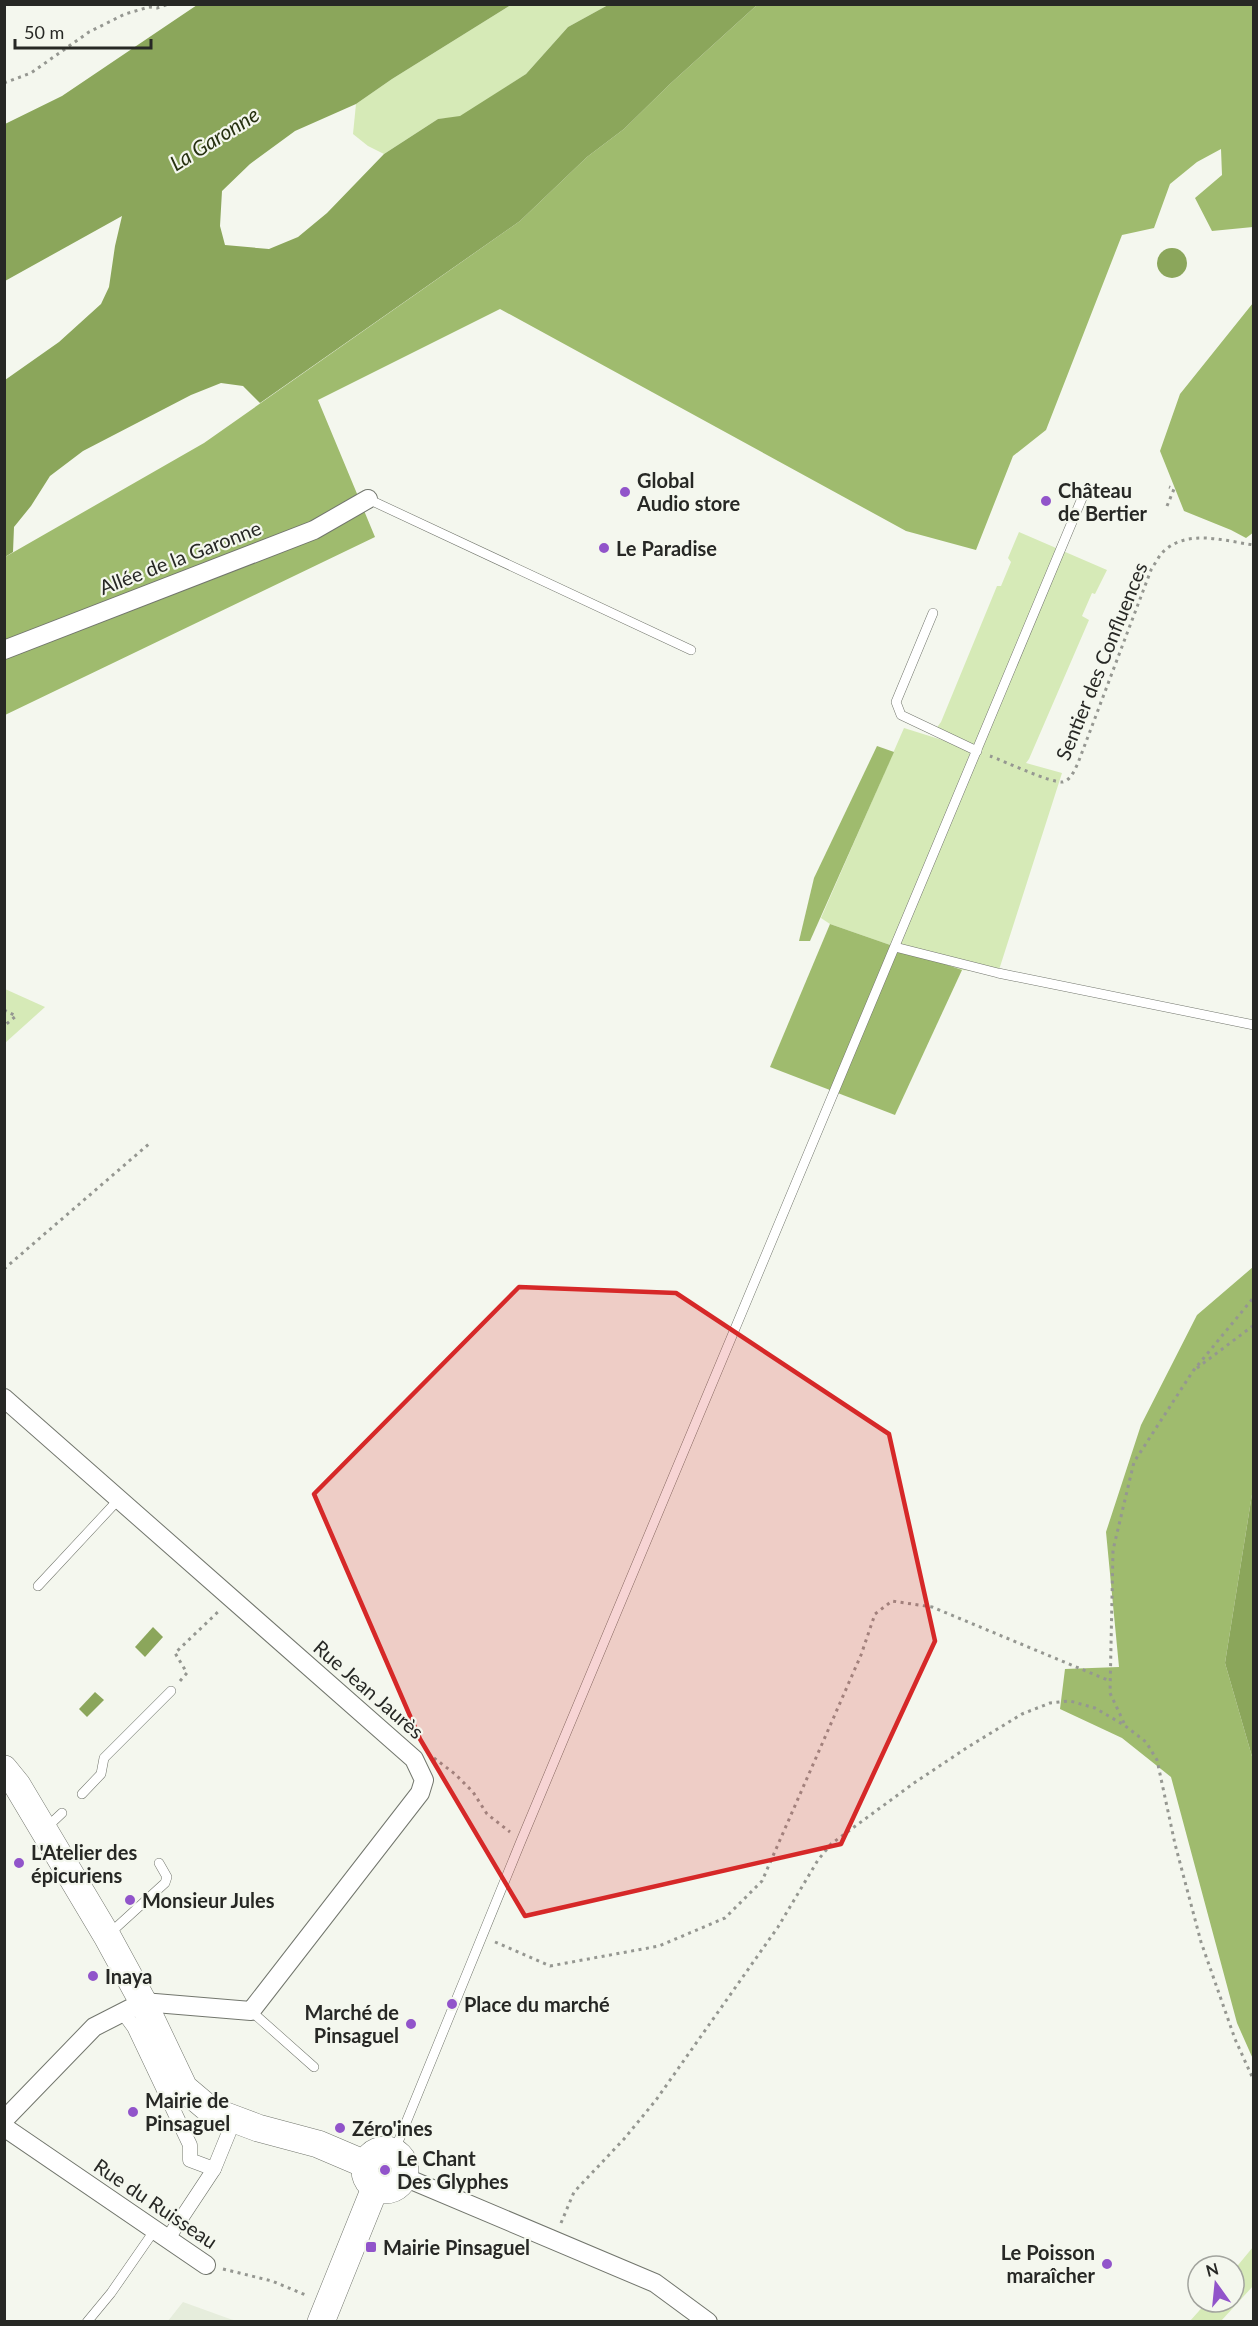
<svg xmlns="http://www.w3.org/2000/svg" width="1258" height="2326" viewBox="0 0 1258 2326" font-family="Lato,sans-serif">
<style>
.built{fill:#e6eddc}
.green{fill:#d6eab7}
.forest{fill:#9fbb6e}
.water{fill:#8ba65b}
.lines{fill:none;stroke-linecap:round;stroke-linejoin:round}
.service-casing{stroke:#72766d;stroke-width:10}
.pedestrian-casing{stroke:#72766d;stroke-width:15}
.minor-casing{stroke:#72766d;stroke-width:20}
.secondary-casing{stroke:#72766d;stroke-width:28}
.path{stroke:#959791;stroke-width:3;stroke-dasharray:3 4.5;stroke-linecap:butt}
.service{stroke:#fff;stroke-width:9}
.pedestrian{stroke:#fff;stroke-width:14}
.minor{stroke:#fff;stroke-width:18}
.secondary{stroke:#fff;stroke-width:27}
.marked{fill:#d62828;fill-opacity:0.2;stroke:#d62828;stroke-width:4.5;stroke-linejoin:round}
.poi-dot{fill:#9154ca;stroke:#f4f7ee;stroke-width:2}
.labels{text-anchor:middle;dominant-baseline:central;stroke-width:4.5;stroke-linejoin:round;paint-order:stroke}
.poi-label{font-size:20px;font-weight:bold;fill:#272825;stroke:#f4f7ee;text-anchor:start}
.street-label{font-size:20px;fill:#272825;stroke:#f4f7ee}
.water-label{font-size:21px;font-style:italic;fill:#263110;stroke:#f4f7ee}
</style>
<rect width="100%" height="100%" fill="#f4f7ee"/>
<path class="built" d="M183 2302 230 2319 237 2321H168Z"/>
<g class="green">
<path d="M511 5H608L568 27 526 74 460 117 438 119 384 154 368 146 353 134 356 104 392 79Z"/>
<path d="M1019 532 1107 570 1095 594 1092 593 1082 616 1089 620 1029 759 1026 763 1062 773 998 973 962 970 830 924 821 918 904 728 971 749 935 730 941 722 997 586H1001L1011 562 1008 558Z"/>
<path d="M5 989 45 1007 5 1043Z"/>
<path d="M1253 2247V2286L1221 2321H1190L1207 2302H1234V2270Z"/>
</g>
<g class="forest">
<path d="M757 5H1253V227L1212 231 1195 198 1222 175 1221 149 1197 162 1170 184 1154 228 1122 235 1046 430 1013 456 976 550 906 531 500 309 318 400 375 537 5 715V557L204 443 520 221 587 157 624 129 670 84Z"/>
<path d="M1253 303 1254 532 1246 538 1231 530 1184 511 1160 451 1180 394Z"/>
<path d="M877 746 894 752 810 941H799L814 878Z"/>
<path d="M830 924 962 970 895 1115 770 1067Z"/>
<path d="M1253 1267V1488L1225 1663 1253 1760V2059L1237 2023 1171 1777 1122 1738 1060 1709 1065 1669 1119 1667 1106 1532 1141 1425 1197 1315Z"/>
</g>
<g class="water">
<path d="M197 5H511L392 79 356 104 295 131 250 164 222 191 220 226 225 245 269 249 298 237 327 213 384 154 438 119 460 116 526 74 568 27 608 5H757L670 84 624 129 587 157 520 221 260 403 243 386 221 383 191 395 83 451 50 476 31 506 14 527 13 552 5 557V380L59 342 101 304 109 287 115 246 122 216 5 281V124L62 96Z"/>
<circle cx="1172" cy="263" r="15"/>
<path d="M1253 1488V1760L1225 1663Z"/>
<path d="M153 1627 163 1637 145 1657 135 1647Z"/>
<path d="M95 1692 104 1700 87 1717 79 1709Z"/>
</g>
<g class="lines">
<defs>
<g id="service">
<path d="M368 499 691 650"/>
<path d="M933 613 896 702 901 715 977 751"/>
<path d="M895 947 998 973 1254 1025"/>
<path d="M38 1586 119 1499"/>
<path d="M82 1794 101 1774 104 1758 171 1691"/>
<path d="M46 1828 62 1813"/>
<path d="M109 1934 165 1883 167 1877 159 1863"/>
<path d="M251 2011 314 2067"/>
<path d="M394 2152 521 1841 1085 491"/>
<path d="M87 2322 111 2293 154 2231"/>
</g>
<g id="pedestrian">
<path d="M123 2012 134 2027 190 2145V2160L214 2169 234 2120"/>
<path d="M167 2240 214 2169"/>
</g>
<g id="minor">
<path d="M4 650 314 530 368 499"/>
<path d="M4 1398 414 1759 424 1780 420 1793 251 2011 143 2002 94 2027 4 2120"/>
<path d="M4 2127 206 2265"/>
<path d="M404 2177 655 2283 708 2322"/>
</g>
<g id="secondary">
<path d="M4 1769 17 1785 107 1936 143 2002 184 2088 210 2110 258 2128 318 2144 365 2164"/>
<circle cx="385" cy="2170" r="20"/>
<path d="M321 2322 375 2188"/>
</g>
</defs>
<use href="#service" class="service-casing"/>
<use href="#pedestrian" class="pedestrian-casing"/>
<use href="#minor" class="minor-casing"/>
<use href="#secondary" class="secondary-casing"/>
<g class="path">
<path d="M4 83 31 73 89 32 125 14 149 7 157 8 169 4"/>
<path d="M1167 506 1174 489 1169 487"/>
<path d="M990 756C1004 761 1050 783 1063 782 1071 780 1075 769 1078 763L1151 570C1155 564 1159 555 1165 550 1190 529 1224 541 1254 545"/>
<path d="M4 1010 16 1016 4 1026"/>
<path d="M4 1269 150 1143"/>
<path d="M1197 1368 1254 1325"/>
<path d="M180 1681 187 1673 175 1653 220 1610"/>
<path d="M1124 1723 1110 1693 1113 1550 1134 1462 1193 1371 1254 1297"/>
<path d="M434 1758 455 1774 473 1792 487 1814 510 1832"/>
<path d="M495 1942 550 1966 659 1946 725 1918 762 1881 861 1655 875 1614 892 1601 932 1607 1110 1681"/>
<path d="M561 2223 574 2192 624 2139 656 2100 778 1927 818 1860 831 1844 914 1783 968 1747 1022 1714 1050 1703 1070 1701 1095 1708 1124 1725 1146 1742 1157 1760 1175 1844 1201 1942 1235 2039 1254 2081"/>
<path d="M223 2269 272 2281 308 2296"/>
</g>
<use href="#service" class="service"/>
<use href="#pedestrian" class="pedestrian"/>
<use href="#minor" class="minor"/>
<use href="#secondary" class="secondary"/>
</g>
<path class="marked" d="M519 1287 676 1293 889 1434 935 1641 841 1844 525 1916 420 1739 314 1494Z"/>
<g class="poi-dot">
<circle cx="625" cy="492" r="6"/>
<circle cx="1046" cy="501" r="6"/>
<circle cx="604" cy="548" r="6"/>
<circle cx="19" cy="1863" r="6"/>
<circle cx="130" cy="1900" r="6"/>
<circle cx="93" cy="1976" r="6"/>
<circle cx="452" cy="2004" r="6"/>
<circle cx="411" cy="2024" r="6"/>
<circle cx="133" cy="2112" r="6"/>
<circle cx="340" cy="2128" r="6"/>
<circle cx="385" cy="2170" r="6"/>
<rect x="365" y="2241" width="12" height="12" rx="3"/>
<circle cx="1107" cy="2264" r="6"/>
</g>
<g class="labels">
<g class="poi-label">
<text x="637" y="480">Global<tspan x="637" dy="23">Audio store</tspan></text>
<text x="1058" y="490">Château<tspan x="1058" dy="23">de Bertier</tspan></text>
<text x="616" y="548">Le Paradise</text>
<text x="31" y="1852">L'Atelier des<tspan x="31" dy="23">épicuriens</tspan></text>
<text x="142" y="1900">Monsieur Jules</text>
<text x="105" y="1976">Inaya</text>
<text x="464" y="2004">Place du marché</text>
<text x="399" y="2012" text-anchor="end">Marché de<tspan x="399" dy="23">Pinsaguel</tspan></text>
<text x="145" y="2100">Mairie de<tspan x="145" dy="23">Pinsaguel</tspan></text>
<text x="352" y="2128">Zéro'ines</text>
<text x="397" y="2158">Le Chant<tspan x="397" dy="23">Des Glyphes</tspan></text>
<text x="383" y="2247">Mairie Pinsaguel</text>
<text x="1095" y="2252" text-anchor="end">Le Poisson<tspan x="1095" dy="23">maraîcher</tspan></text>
</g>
<g class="street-label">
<text transform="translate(180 557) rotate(-21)">Allée de la Garonne</text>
<text transform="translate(1101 661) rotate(-68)">Sentier des Confluences</text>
<text transform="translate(369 1689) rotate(41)">Rue Jean Jaurès</text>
<text transform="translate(156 2203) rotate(34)">Rue du Ruisseau</text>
</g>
<g class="water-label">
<text transform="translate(214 138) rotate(-32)">La Garonne</text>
</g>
</g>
<rect width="1258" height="2326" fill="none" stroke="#272825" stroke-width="12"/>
<g transform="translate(1216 2284) rotate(345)"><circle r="28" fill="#f4f7ee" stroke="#a2a49e" stroke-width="1.5"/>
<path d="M0-4.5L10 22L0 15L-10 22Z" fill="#9154ca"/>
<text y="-9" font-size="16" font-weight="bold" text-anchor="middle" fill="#272825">N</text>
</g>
<path d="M15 39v9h136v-9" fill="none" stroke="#272825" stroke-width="3"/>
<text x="24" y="39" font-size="18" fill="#272825" stroke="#f4f7ee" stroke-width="4.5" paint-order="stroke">50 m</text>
</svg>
